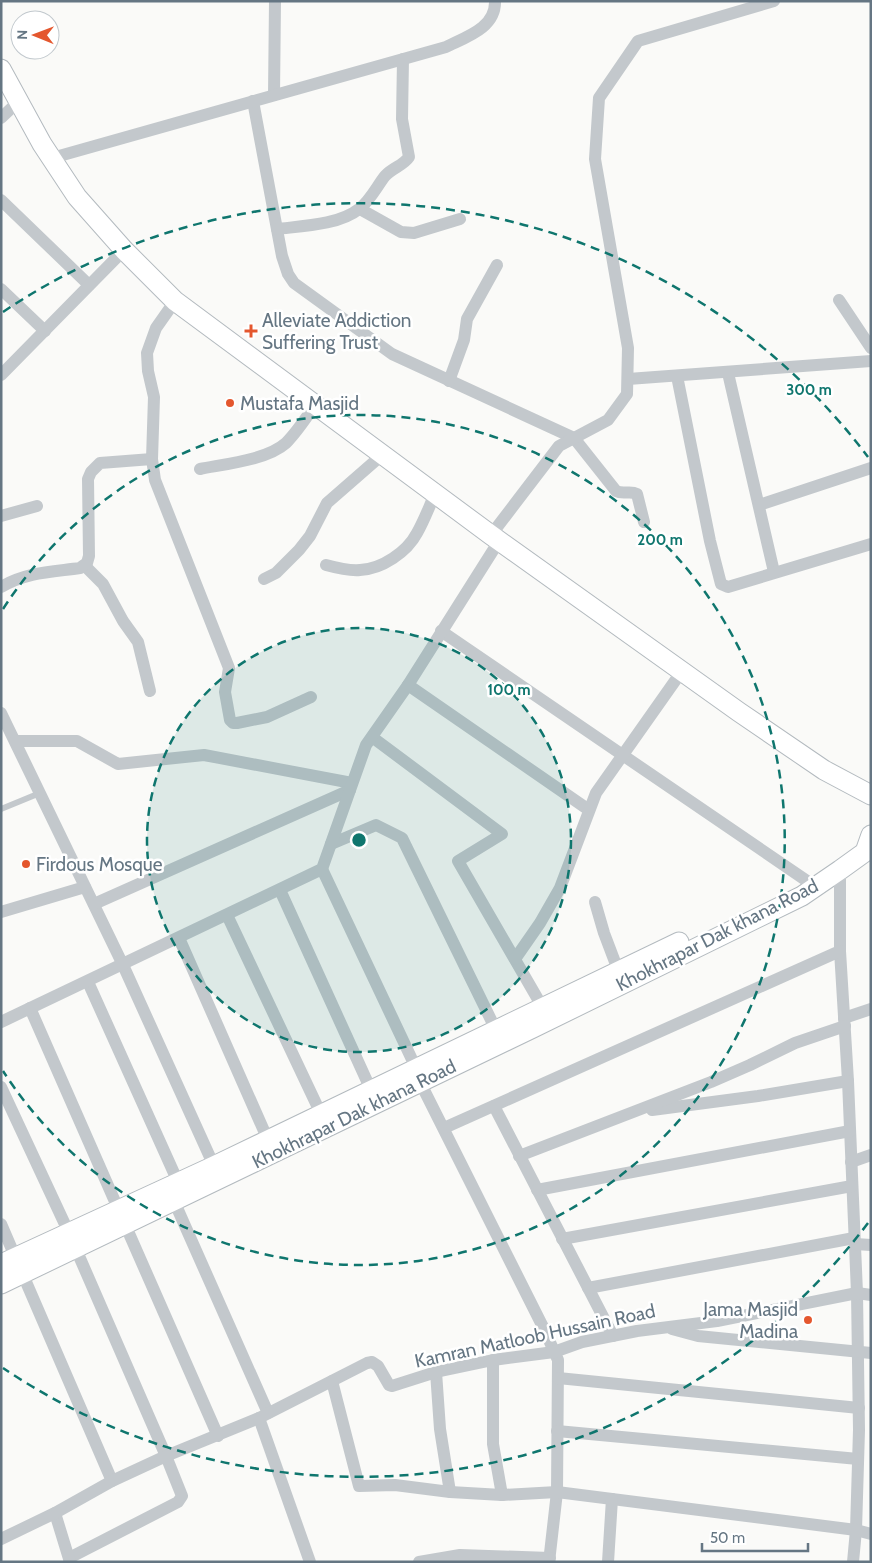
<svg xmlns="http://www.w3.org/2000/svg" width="872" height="1563" viewBox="0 0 872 1563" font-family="Cabin,sans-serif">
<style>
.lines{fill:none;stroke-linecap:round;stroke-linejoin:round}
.secondary-casing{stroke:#b3babf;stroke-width:21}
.lane{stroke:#c3c8cc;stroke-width:6}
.street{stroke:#c3c8cc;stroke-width:12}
.secondary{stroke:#fff;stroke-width:19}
.ring{fill:none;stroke:#0f766e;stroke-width:2.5;stroke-dasharray:9 6}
.poi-dot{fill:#e4572e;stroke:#fff;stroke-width:2}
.labels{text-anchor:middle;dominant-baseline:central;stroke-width:5;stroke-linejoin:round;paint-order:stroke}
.poi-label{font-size:19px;fill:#657683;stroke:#fff;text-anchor:start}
.street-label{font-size:19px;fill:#657683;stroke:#fff}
.centre{fill:#0f766e;stroke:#fff;stroke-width:2.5}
.ring-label{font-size:15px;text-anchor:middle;font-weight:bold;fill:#0f766e;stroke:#fff;stroke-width:5;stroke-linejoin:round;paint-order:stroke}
</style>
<rect width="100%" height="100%" fill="#fafaf8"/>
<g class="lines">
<defs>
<g id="secondary">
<path d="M1 69 42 144 77 197 124 250 175 301 491 535 739 712 824 770 871 795"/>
<path d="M1 1264 214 1166 679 942"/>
<path d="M1 1284 533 1028 802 896 840 870 865 852 871 835"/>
</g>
</defs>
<use href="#secondary" class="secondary-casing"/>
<path class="lane" d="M1 809 40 793"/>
<g class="street">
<path d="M274 95 275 1"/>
<path d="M253 101 282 256 288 274 294 283 392 354 574 438 616 491C623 495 630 490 637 494L644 522"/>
<path d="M1 118 19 101"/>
<path d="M52 158 446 47C466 37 496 28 495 1"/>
<path d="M1 200 89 285"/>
<path d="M360 209 401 232 414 233 460 219"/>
<path d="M277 229C302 226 339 225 359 209 370 201 377 186 385 176 393 167 403 166 409 157L402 119 403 59"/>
<path d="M1 289 45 331"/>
<path d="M839 300 871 348"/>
<path d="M175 301 156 328 147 353 148 371 154 397 152 459 155 480 229 668 225 692 230 720 233 723H237L267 717 311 697"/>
<path d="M728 373 774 572"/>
<path d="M1 375 124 250"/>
<path d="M677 376 710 541 721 584 728 587 871 544"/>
<path d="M628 379 871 361"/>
<path d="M449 381 464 340 467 319 497 265"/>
<path d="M200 469C225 464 267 460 286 443 297 432 306 418 315 405"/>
<path d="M759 505 871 468"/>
<path d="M1 516 37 506"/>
<path d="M491 535 559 446 608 420 627 394 628 348 595 159 599 98 638 41 774 1"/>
<path d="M326 565C337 568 349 571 360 570 382 569 407 552 417 533 424 521 429 507 435 494"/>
<path d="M85 566 103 584 123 621 138 642 150 691"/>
<path d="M264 579 276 573 299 550 310 536 327 503 382 455"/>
<path d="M1 587C27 572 51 572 80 568L87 563 89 556 88 479 91 472 100 463 152 459"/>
<path d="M441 631 810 883"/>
<path d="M408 685 589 810"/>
<path d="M1 713 123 965 214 1166"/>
<path d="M372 737 502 834 458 861 543 1008"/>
<path d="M15 741H77L118 764 204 755 352 783"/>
<path d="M331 844 376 825 402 838 496 1030"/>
<path d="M322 869 416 1068 420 1082 544 1329 558 1360 557 1492 549 1562"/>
<path d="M840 870V951L848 1081 857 1293 859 1430 856 1530 853 1562"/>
<path d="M280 890 371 1090"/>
<path d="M595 902 604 933 618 970"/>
<path d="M94 904 350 790"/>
<path d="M1 912 85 887"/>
<path d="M227 915 321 1114"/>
<path d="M179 938 268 1140"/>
<path d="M515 959 540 923 560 888 596 793 682 671"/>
<path d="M88 982 178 1182"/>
<path d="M30 1008 218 1436"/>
<path d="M844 1018 871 1009"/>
<path d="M1 1022 322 869 366 745 408 685 499 541"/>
<path d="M1 1087 69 1233 166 1456 182 1496 178 1502 69 1558"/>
<path d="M494 1106 613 1336"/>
<path d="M652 1110 758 1096 848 1081"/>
<path d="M444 1128 840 951"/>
<path d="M519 1156 711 1082 750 1065 795 1043 845 1026"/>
<path d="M851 1162 871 1155"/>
<path d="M537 1190 850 1131"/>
<path d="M174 1201 268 1413"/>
<path d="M1 1224 112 1481"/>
<path d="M562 1239 852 1186"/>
<path d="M855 1244 871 1245"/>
<path d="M588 1288 854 1238"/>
<path d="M672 1329 698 1336 871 1353"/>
<path d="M493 1360V1444L502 1495"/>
<path d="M436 1372 440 1429 450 1492"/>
<path d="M558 1378 859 1408"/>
<path d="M332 1381 359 1486 395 1485 450 1492 502 1495 557 1492 856 1530 871 1534"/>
<path d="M259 1418 310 1562"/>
<path d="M557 1431 858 1459"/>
<path d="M55 1513 70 1562"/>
<path d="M1 1539 55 1513 112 1481 166 1456 259 1418 367 1363 372 1362 378 1366 389 1385 392 1386 436 1372 493 1360 554 1352 582 1342 637 1331 717 1321 857 1293 871 1295"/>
<path d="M419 1562 460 1555 550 1558"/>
<path d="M608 1562 612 1499"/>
</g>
<use href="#secondary" class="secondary"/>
</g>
<circle cx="359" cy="840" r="212" fill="#0f766e" fill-opacity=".12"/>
<g class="ring">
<circle cx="359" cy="840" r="212"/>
<path d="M3 609A425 425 0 1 1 3 1071"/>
<path d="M868 1223A637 637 0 0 1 3 1368M3 312A637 637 0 0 1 868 457"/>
</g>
<g class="poi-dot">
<path d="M248.5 323.5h5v5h5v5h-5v5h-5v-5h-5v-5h5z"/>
<circle cx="230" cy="403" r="5"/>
<circle cx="26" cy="864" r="5"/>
<circle cx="808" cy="1320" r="5"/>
</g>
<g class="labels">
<g class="poi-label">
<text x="262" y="320">Alleviate Addiction<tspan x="262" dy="22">Suffering Trust</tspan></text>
<text x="240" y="403">Mustafa Masjid</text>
<text x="36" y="864">Firdous Mosque</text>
<text x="798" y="1309" text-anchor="end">Jama Masjid<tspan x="798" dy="22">Madina</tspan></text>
</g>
<g class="street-label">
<text transform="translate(717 935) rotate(-27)">Khokhrapar Dak khana Road</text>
<text transform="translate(354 1114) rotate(-26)">Khokhrapar Dak khana Road</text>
<text transform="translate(535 1336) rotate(-12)">Kamran Matloob Hussain Road</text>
</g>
</g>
<circle cx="359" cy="840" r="8" class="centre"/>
<g class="ring-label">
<text x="809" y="395">300 m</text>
<text x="660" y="545">200 m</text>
<text x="509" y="695">100 m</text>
</g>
<rect width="872" height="1563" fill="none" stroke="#657683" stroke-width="5"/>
<g transform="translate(35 35) rotate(271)"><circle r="24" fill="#ffffff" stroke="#c1c8cd"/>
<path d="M0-4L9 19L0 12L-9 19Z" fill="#e4572e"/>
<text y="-8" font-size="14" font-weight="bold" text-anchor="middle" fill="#657683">N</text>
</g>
<path d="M702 1543v8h106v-8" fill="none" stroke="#657683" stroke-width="2.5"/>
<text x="710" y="1543" font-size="15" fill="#657683" stroke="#ffffff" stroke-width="4" paint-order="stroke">50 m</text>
</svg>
